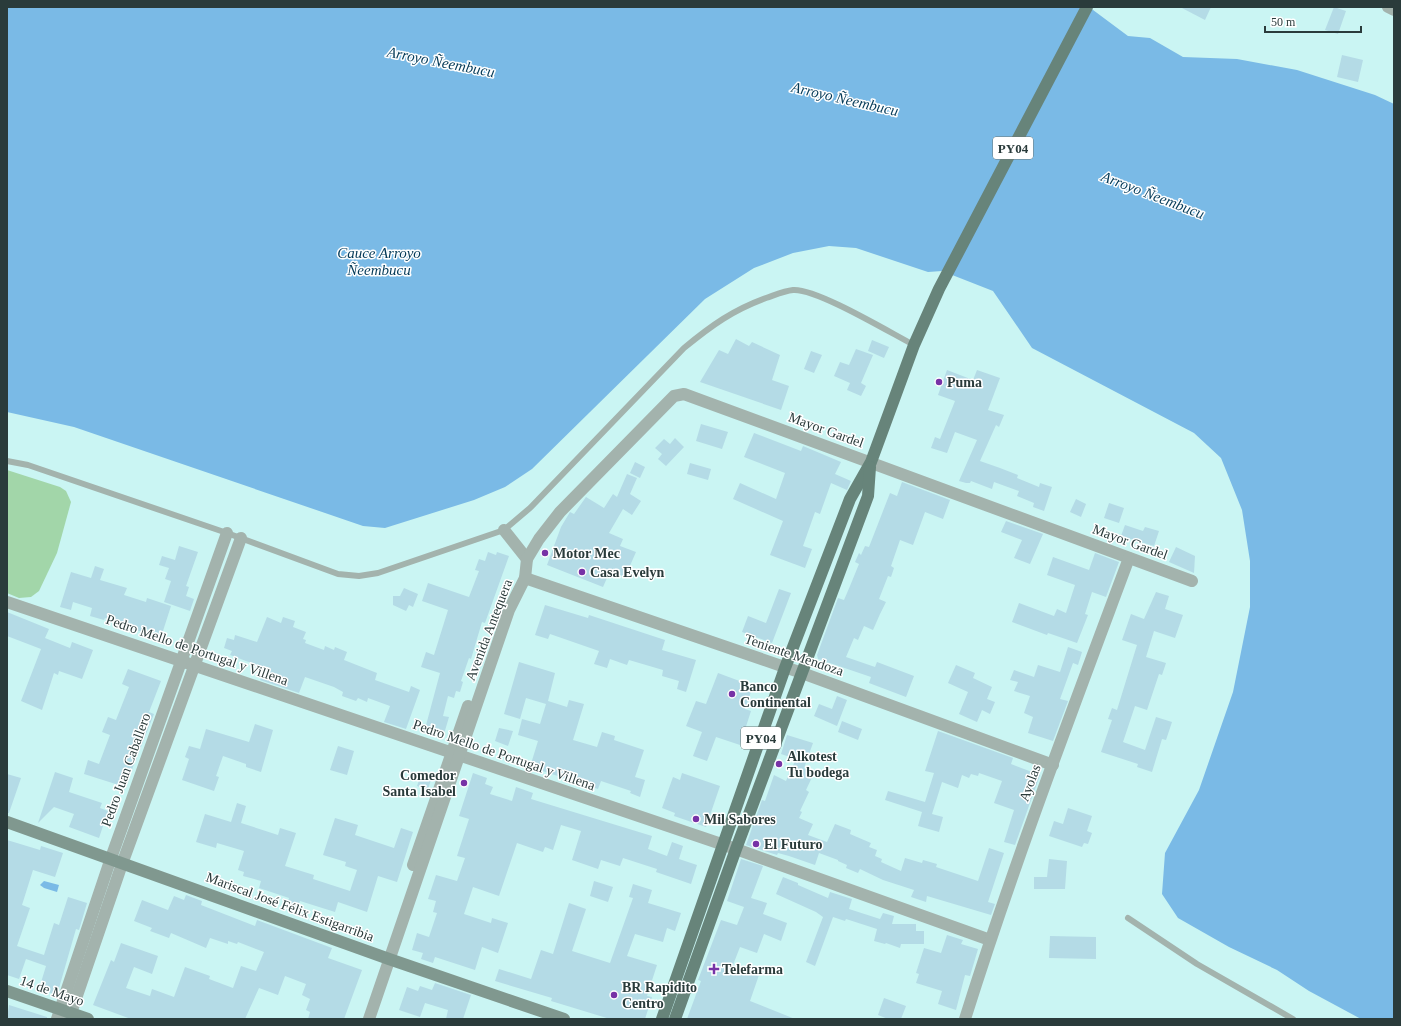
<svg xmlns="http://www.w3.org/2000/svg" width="1401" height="1026" viewBox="0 0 1401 1026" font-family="Georgia,serif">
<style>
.green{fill:#a2d6a9}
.water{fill:#7abae6}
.building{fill:#b4dbe6}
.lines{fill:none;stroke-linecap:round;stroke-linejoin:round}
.service{stroke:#a3b3ad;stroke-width:6}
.minor{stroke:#a3b3ad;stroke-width:12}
.secondary{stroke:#80988f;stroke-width:12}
.primary{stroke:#67847a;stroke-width:12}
.poi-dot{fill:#7732a6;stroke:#fff;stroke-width:1.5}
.labels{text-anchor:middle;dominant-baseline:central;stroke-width:3;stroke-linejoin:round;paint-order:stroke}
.shield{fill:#fff;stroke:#6a7676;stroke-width:1}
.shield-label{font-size:13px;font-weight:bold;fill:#2a3b3b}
.poi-label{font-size:14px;font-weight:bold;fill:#2a3b3b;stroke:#fff;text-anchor:start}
.street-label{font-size:14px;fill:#2a3b3b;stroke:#fff}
.water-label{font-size:15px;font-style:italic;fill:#043a58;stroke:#fff}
</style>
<rect width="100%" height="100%" fill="#caf5f3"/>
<path class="green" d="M7 470 60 487 66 491 71 502 57 553 39 591 31 597 19 598 7 593Z"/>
<g class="water">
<path d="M7 7H1089L1128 36 1150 38 1183 57 1237 59 1297 70 1375 95 1394 104V1019H1361L1309 991 1277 970 1229 947 1178 918 1162 894 1165 853 1199 790 1233 692 1250 607V561L1242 510 1221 458 1194 433 1032 348 993 291 942 271 928 272 856 248 829 246 793 253 754 268 705 299 532 469 505 487 474 500 385 528 363 526 74 427 7 412Z"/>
<path d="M44 881 59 885 57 892 44 888 40 885Z"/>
</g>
<g class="building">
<path d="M1180 7H1211L1205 20Z"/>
<path d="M1334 7 1346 11 1338 34 1325 30Z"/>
<path d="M1342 55 1363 60 1358 82 1337 77Z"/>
<path d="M736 339 749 346 752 342 780 355 772 380 789 386 781 410 700 382 719 350 728 354Z"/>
<path d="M872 340 889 347 884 358 868 351Z"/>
<path d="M856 349 873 355 861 383 866 386 861 396 847 390 850 383 834 376 840 362 849 365Z"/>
<path d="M811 351 822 355 814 373 804 369Z"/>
<path d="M947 370 973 380 977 370 1000 378 988 410 1004 415 999 427 996 425 980 461 1000 468 1018 475 1017 478 1039 487 1040 483 1052 487 1044 511 1033 507 1034 503 1017 496 1019 491 994 482 992 489 971 481 970 483H966L959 481 977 440 955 432 947 453 931 448 935 437 940 439 955 401 938 395Z"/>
<path d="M701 424 728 432 722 449 696 441Z"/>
<path d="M754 433 801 451 803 446 841 462 835 474 851 481 847 490 831 483 820 514 815 512 803 546 812 549 805 568 770 555 783 521 733 499 740 483 776 499 785 473 744 457Z"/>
<path d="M675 438 684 447 666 466 658 459 662 454 655 448 664 439 670 444Z"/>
<path d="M635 462 645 467 640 478 630 473Z"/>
<path d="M690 463 711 469 708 480 687 474Z"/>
<path d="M627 474 637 478 630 494 641 501 632 515 623 509 609 533 623 539 620 546 636 552 625 577 610 571 603 587 547 565 561 527 570 512 574 514 586 497 604 508 613 494 617 497Z"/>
<path d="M902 482 950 500 943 519 925 512 913 545 900 540 891 566 894 568 891 577 888 576 879 599 886 602 880 614 873 630 864 626 858 640 854 638 846 657 875 667 877 662 914 676 906 697 869 683 871 677 818 659 817 655 838 598 844 600 850 586 859 564 855 562 859 553 861 555 865 546 869 547 890 493 897 496Z"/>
<path d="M1076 499 1086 504 1081 517 1070 512Z"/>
<path d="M1109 503 1124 508 1119 523 1104 518Z"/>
<path d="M1006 521 1043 534 1030 564 1014 558 1022 540 1001 532Z"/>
<path d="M1125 525 1143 531 1145 527 1159 531 1154 546 1121 536Z"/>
<path d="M179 546 198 552 186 586 189 587 186 596 194 599 190 611 164 602 171 581 165 579 169 568 159 565 162 556 175 560Z"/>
<path d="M1176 547 1195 556 1194 573 1169 562Z"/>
<path d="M488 552 496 555 497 552 509 556 485 623 482 622 471 659 469 658 461 681 463 682 460 692 456 691 454 698 448 696 443 716 449 717 444 734 425 729 440 673 421 667 426 652 434 655 448 610 422 601 428 583 469 597 479 571 475 570 479 559 485 561Z"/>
<path d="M1095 553 1119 562 1106 597 1092 592 1085 614 1088 615 1077 643 1048 633 1047 635 1012 622 1019 603 1054 616 1057 609 1066 613 1075 585 1047 575 1053 557 1089 570Z"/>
<path d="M95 566 104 569 100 580 127 588 124 595 146 602 147 598 171 606 162 634 144 628 142 632 105 618 104 620 90 616 92 608 73 602 71 610 60 607 71 572 91 578Z"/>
<path d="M404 588 418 594 413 607 409 605 406 611 393 605V596H400Z"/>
<path d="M779 589 791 593 772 643 742 632 748 616 766 623Z"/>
<path d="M1156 592 1169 596 1165 609 1183 615 1175 638 1154 631 1146 657 1166 663 1162 675 1159 674 1147 710 1135 706 1123 742 1145 750 1156 717 1172 722 1166 740 1162 739 1152 772 1137 767 1138 764 1101 752 1112 720 1108 719 1112 708 1117 710 1137 645 1122 640 1131 614 1144 619Z"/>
<path d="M545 605 588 618 589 615 665 640 662 650 696 660 686 692 677 689 679 681 662 676 663 670 629 660 627 665 610 659 607 668 594 664 599 651 550 634 548 639 535 635Z"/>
<path d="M7 612 49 629 45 638 70 648 72 642 93 650 82 679 59 671 58 675 54 673 42 710 21 701 41 649 7 636Z"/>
<path d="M267 617 281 623 283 617 295 621 293 627 306 632 303 639 306 640 305 643 324 650 325 646 334 650 335 647 347 652 344 660 377 673 375 680 409 692 411 686 420 690 406 729 384 722 390 706 368 698 367 702 358 698 356 701 342 696 343 692 334 687 305 677 299 693 260 680 265 668 230 655 232 651 224 648 227 638 234 640 235 635 257 642Z"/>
<path d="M1068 647 1082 652 1078 665 1073 663 1060 699 1068 701 1053 741 1028 733 1033 717 1024 713 1030 696 1014 691 1018 682 1010 680 1014 670 1034 677 1038 665 1060 672Z"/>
<path d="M519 662 555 673 548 701 567 707 569 700 584 704 573 740 597 747 602 732 615 736 614 740 644 750 635 777 645 780 640 797 630 793 631 791 601 781 598 789 530 767 538 741 518 735 522 719 540 724 546 704 526 698 520 719 504 714Z"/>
<path d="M956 665 975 673 973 678 992 687 987 699 995 702 990 714 982 710 977 722 959 714 968 692 948 683Z"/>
<path d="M128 669 161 681 149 712 154 714 125 787 84 774 88 760 99 764 110 735 102 732 108 717 116 720 129 687 122 684Z"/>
<path d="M718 673 753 686 745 709 751 711 740 745 716 737 707 761 693 756 702 732 686 726 696 701 706 704Z"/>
<path d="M837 696 847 700 837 726 814 716 819 704 832 709Z"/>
<path d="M842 721 862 729 858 740 838 732Z"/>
<path d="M255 724 273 730 261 772 246 767V764L223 756 216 776 219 777 214 791 182 780 189 759 185 757 189 746 200 749 206 729 249 742Z"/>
<path d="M499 728 513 731 508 746 495 741Z"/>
<path d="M938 731 1013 758 1011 764 1040 775 1015 845 1004 842 1014 810 994 803 1002 781 979 773 978 776 971 774 969 778 962 775 958 788 942 782 932 814 943 817 939 832 918 826 922 812 885 800 888 791 925 802 934 773 925 771Z"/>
<path d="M787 735 813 743 804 768 814 773 806 790 809 792 800 811 802 812 799 818 813 824 808 835 827 842 835 824 851 830 850 834 871 843 869 847 877 850 875 856 882 859 881 862 901 871 905 858 922 863 923 860 937 864 936 867 978 881 989 848 1004 853 988 902 995 904 991 915 927 896 926 902 911 897 914 890 883 880 860 869 858 873 846 868 847 865 838 861V860L819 853 815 865 789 856 778 853 777 855 746 845 762 800 765 801 774 775 786 781 796 759 781 754Z"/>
<path d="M338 746 354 751 347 775 330 770Z"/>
<path d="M55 772 73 778 69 792 102 803 100 808 108 811 99 838 69 827 74 814 54 807 38 823Z"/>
<path d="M422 772 432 776 428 790 417 786Z"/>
<path d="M473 773 487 778 485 784 493 787 490 794 512 801 516 787 533 793 531 799 652 836 648 849 667 856 672 842 683 846 679 859 697 865 691 884 656 872 657 869 623 858 620 866 601 860 598 869 572 860 581 831 561 825 553 850 545 847 543 852 517 843 499 896 473 887 464 914 491 923 492 918 508 923 498 953 482 947 475 970 435 957 433 963 421 959 423 953 412 950 417 933 429 937 437 913 433 912 436 901 428 899 436 875 457 881 465 858 457 856 469 819 459 816Z"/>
<path d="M682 773 720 786 706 827 674 816 675 813 662 808 673 777 680 780Z"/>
<path d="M7 774 21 778 9 813H7Z"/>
<path d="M237 803 246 806 241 823 278 835 280 828 296 833 285 866 314 875 313 879 350 891 357 870 345 866 346 862 323 855 335 818 358 825 355 835 394 848 401 828 413 832 397 882 378 876 367 912 338 902 335 912 300 901 297 910 287 906 289 898 259 888 261 881 243 876 244 872 238 870 244 851 217 843 216 848 196 842 205 814 231 822Z"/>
<path d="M1068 808 1092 816 1087 831 1092 833 1088 844 1084 843 1082 847 1049 836 1054 821 1063 824Z"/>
<path d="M7 840 40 850 41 846 63 853 55 877 33 870 22 905 30 908 17 946 44 955 54 923 59 925 68 897 87 903 79 930 76 929 57 995 39 989 46 966 26 959 19 979 7 975Z"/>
<path d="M741 859 763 866 751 898 767 903 763 914 787 923 781 941 764 934 757 953 740 947 733 965 759 975 750 1001 795 1019H687L701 981 698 980 721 920 737 925 744 907 727 901Z"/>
<path d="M1049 859 1067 861 1065 889H1034V877H1047Z"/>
<path d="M783 877 798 883V885L828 898 830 892 852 899 849 909 880 919 883 913 894 916 892 924H916V931H924V944H901L900 948 886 943 885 944 874 941 877 929 846 919 845 921 833 917 815 966 806 962 823 917 816 912 776 894Z"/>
<path d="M594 881 613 887 608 902 590 896Z"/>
<path d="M633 884 652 890 648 903 681 913 675 931 667 928 663 942 635 934 627 956 657 965 647 996 652 997 645 1019H610L551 1001 552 998 495 981 499 969 531 979 541 950 553 954 569 903 586 909 572 951 610 963 633 898 629 897Z"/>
<path d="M186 895 202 901 201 905 255 926 257 920 332 948 328 958 362 970 344 1019H308L310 1012 306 1010 310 999 302 995 306 984 285 976 278 995 259 988 245 1019H131L93 1005 111 960 114 962 121 943 158 956 152 974 134 967 126 988 150 996 152 989 174 997 185 967 210 976 209 979 233 988 241 966 256 971 264 952 238 942 237 944 228 941V944L210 938 206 948 171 933 169 938 150 931 152 928 134 921 142 900 168 910 174 896 184 900Z"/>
<path d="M947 935 963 940 961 944 978 949 970 976 965 975 956 1010 938 1004 942 991 916 983 919 974 916 973 924 948 941 953Z"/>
<path d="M1050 936 1096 937V959L1049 958Z"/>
<path d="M435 983 471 995 463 1019H446L448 1010 425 1003 420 1017 399 1010 407 987 418 991 420 986 432 990Z"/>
<path d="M884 998 906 1006 901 1019H888L878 1015Z"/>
<path d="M9 1005 47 1017V1019H7Z"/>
</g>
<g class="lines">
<g class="service">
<path d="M7 461 28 465 227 533 338 574 359 576 378 573 504 530 530 508 684 348C712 325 733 310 766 298 775 295 784 291 793 290 816 288 889 332 914 345"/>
<path d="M1128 918 1197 964 1293 1019"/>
</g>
<g class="minor">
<path d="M1388 7 1394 10"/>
<path d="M504 530 527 559"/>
<path d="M525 578 802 673 1053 765"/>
<path d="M7 602 736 849 990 940"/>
<path d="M413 865 468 706"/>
<path d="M57 1019 111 858 227 533"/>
<path d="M69 1019 122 864 241 538"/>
<path d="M369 1019 509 610 525 578 527 559 539 539 560 512 674 396 684 394 1192 581"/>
<path d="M965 1019C1014 863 1072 711 1129 558"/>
</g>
<g class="secondary">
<path d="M7 822 389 959 564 1019"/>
<path d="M7 991 88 1019"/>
</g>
<g class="primary">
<path d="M662 1019 785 668 850 499 871 462 914 345 939 289 1087 7"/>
<path d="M675 1019 736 849 868 496 870 467"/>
</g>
</g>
<g class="poi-dot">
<circle cx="939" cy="382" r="4"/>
<circle cx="545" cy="553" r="4"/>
<circle cx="582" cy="572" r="4"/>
<circle cx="732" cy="694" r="4"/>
<circle cx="779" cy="764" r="4"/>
<circle cx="464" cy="783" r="4"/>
<circle cx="696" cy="819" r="4"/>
<circle cx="756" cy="844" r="4"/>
<path d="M712 963h4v4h4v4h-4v4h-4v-4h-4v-4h4z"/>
<circle cx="614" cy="995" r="4"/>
</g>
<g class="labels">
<g class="shield">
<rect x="993" y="137" width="40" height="22" rx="3"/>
<rect x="741" y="727" width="40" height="22" rx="3"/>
</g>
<g class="shield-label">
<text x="1013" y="148">PY04</text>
<text x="761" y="738">PY04</text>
</g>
<g class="poi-label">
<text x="947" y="382">Puma</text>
<text x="553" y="553">Motor Mec</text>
<text x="590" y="572">Casa Evelyn</text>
<text x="740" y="686">Banco<tspan x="740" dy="16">Continental</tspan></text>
<text x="787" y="756">Alkotest<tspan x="787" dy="16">Tu bodega</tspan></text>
<text x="456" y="775" text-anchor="end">Comedor<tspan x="456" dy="16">Santa Isabel</tspan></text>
<text x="704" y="819">Mil Sabores</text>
<text x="764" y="844">El Futuro</text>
<text x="722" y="969">Telefarma</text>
<text x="622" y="987">BR Rapidito<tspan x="622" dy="16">Centro</tspan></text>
</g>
<g class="street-label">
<text transform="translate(826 430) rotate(20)">Mayor Gardel</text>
<text transform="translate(1130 542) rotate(20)">Mayor Gardel</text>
<text transform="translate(489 630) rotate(-69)">Avenida Antequera</text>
<text transform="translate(197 650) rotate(19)">Pedro Mello de Portugal y Villena</text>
<text transform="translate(794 655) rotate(19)">Teniente Mendoza</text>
<text transform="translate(504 755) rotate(19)">Pedro Mello de Portugal y Villena</text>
<text transform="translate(126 770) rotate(-70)">Pedro Juan Caballero</text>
<text transform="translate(1030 783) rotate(-70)">Ayolas</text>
<text transform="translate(290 907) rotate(20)">Mariscal José Félix Estigarribia</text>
<text transform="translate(52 991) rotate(19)">14 de Mayo</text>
</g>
<g class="water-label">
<text transform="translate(441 62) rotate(11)">Arroyo Ñeembucu</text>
<text transform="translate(845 99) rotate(13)">Arroyo Ñeembucu</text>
<text transform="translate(1153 195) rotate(21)">Arroyo Ñeembucu</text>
<text x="379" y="253">Cauce Arroyo<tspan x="379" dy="17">Ñeembucu</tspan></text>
</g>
</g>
<rect width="1401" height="1026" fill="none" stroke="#2a3b3b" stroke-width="16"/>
<path d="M1265 26v6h96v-6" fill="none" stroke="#2a3b3b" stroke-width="2"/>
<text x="1271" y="26" font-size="12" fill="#2a3b3b" stroke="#ffffff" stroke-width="3" paint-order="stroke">50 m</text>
</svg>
